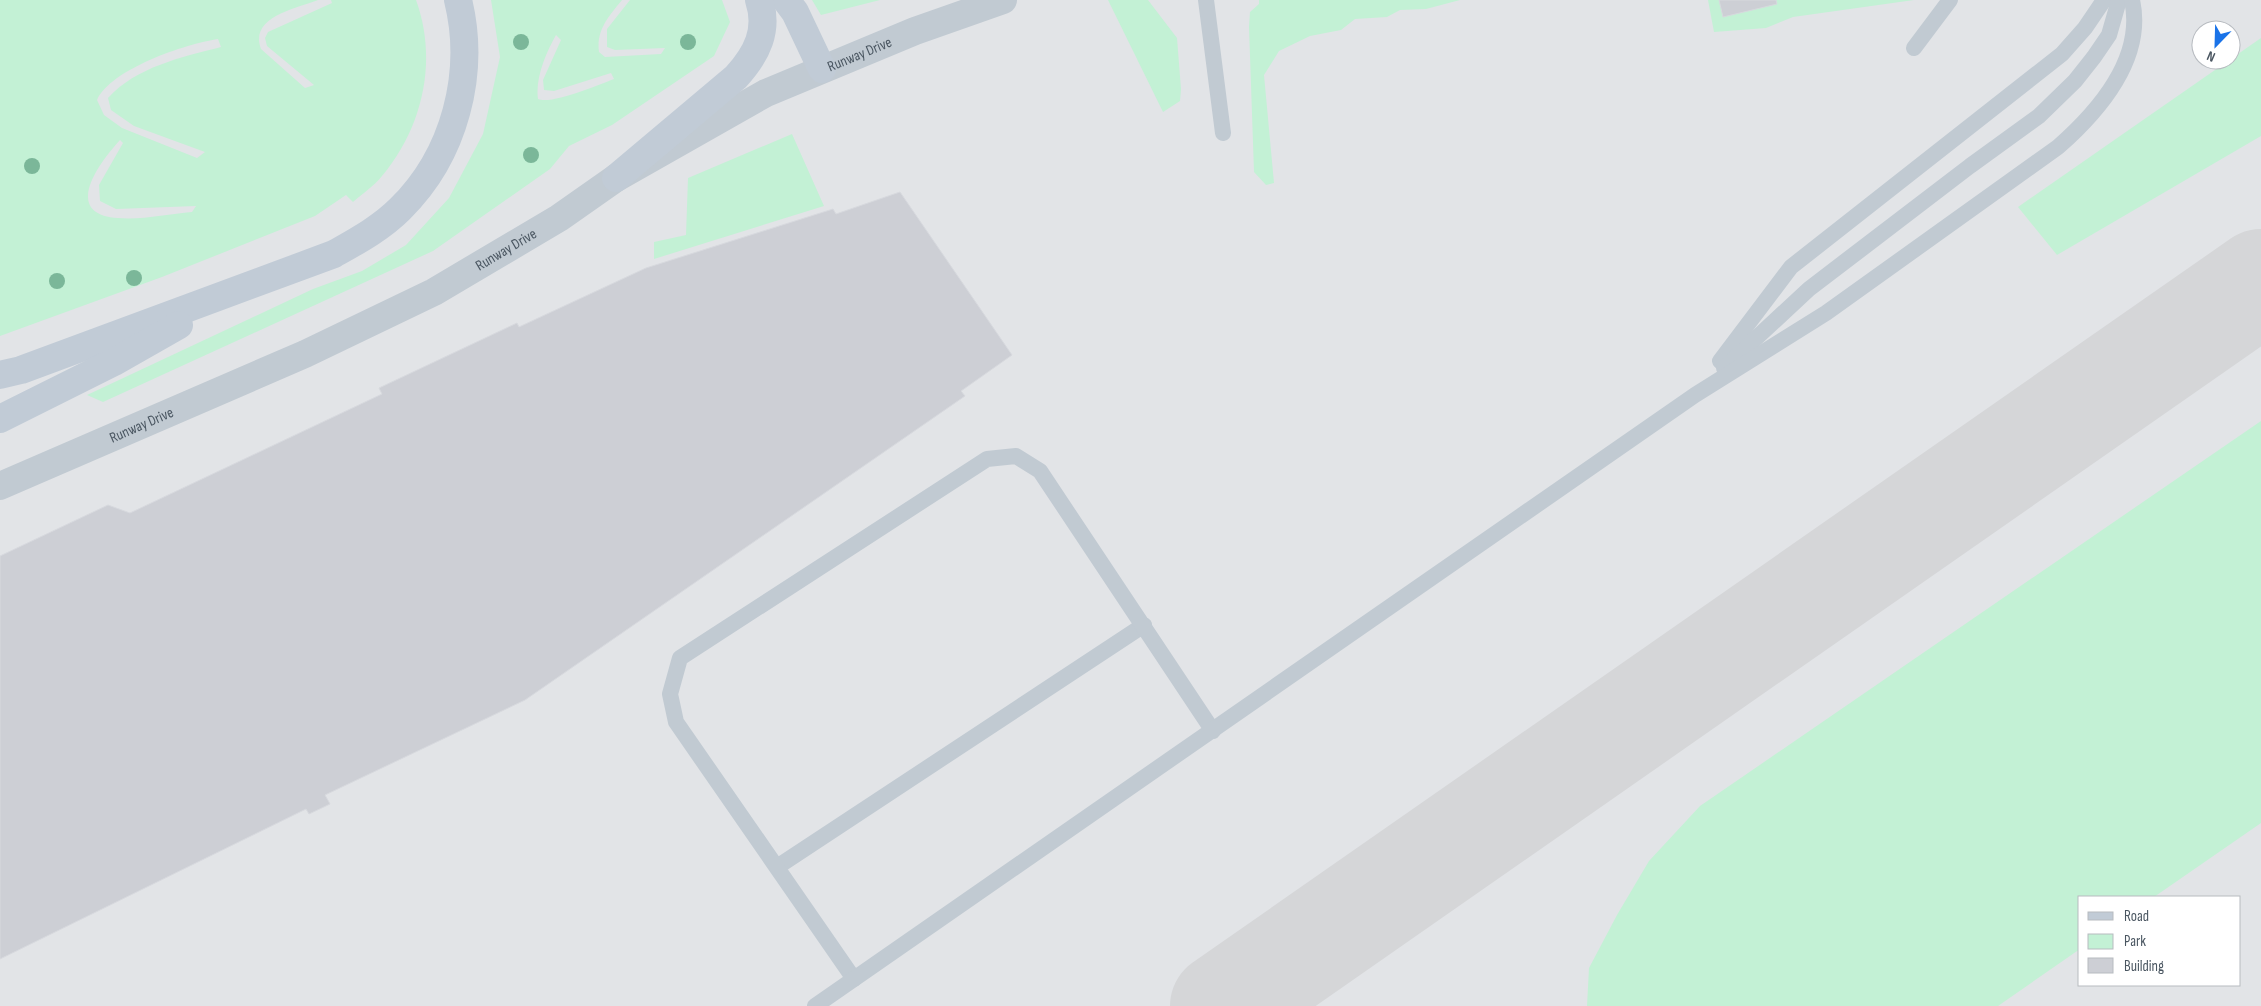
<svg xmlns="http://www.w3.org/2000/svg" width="2261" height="1006" viewBox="0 0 2261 1006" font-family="'Sofia Sans Condensed',sans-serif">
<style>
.airport{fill:#e2e4e7;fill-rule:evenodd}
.green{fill:#c3f1d5;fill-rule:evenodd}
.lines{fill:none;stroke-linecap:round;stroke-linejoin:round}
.taxiway{stroke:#d5d6d8;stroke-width:106}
.building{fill:#cdcfd5;stroke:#d7d9de}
.lane{stroke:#c1cad2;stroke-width:16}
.street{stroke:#c1cad2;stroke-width:28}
.secondary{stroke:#c1cbd6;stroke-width:28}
.tree{fill:#7bb799}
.labels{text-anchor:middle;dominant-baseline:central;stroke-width:4;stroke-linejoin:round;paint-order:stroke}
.street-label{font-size:15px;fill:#4a5661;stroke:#fff}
</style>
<rect width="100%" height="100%" fill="#f5f3f3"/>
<path class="airport" d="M0 0H2261V1006H0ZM2201 30H2231V60H2201ZM2080 897H2240V985H2080Z"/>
<g class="green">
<path d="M0 0H318C295 9 249 17 261 49L305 88 314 85 267 46 265 38 268 32 332 3 331 0H416C438 60 423 127 382 176 374 186 362 194 353 202L346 195 315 216 162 277 0 336ZM218 39 221 47C182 57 136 67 108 98L111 110 134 126 205 152 197 158 122 128 104 115 97 100C111 69 185 44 218 39ZM120 140 123 143 99 185 100 201 116 209 196 206 192 212C169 214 142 220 118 218 61 214 99 163 120 140Z"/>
<path d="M491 0H622C609 16 596 30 599 52L605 57 661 54 665 48 615 50 607 47V29L630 0H722L730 22 714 56 612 125 569 146 550 169 433 251 103 402 87 395 313 289 362 271 406 245 449 198 483 134 500 57ZM556 35 561 40 543 80 544 90 554 91 611 73 614 79C598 85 551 105 538 99 535 78 546 53 556 35Z"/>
<path d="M812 0H880L821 15Z"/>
<path d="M1108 0H1148L1177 38 1181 89 1180 101 1163 112Z"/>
<path d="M1259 0H1460L1426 9 1400 10 1387 17 1355 19 1341 30 1310 36 1279 51 1264 75 1274 183 1266 185 1254 172 1249 27 1250 12 1259 4Z"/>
<path d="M1708 0H1914L1793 17 1766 28 1714 32Z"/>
<path d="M2261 38V136L2057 255 2018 207Z"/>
<path d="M792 134 824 206 654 259V242L686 235 688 178Z"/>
<path d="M2261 421V823L2154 897H2080V949L1998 1006H1587L1589 968 1617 915 1649 861 1700 806Z"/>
</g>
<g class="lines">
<path class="taxiway" d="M1223 1006 2261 282"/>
</g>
<g class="building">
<path d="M1719 0H1776L1777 4 1723 17Z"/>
<path d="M900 192 1012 355 961 391 965 396 525 700 325 795 330 804 309 814 306 809 0 959V556L108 505 130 513 382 394 379 388 517 323 519 327 646 268 833 209 836 214Z"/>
</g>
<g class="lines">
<g class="lane">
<path d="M1206 0 1223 133"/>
<path d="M1914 48 1950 0"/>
<path d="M1720 361 1791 267 2062 54 2085 28 2104 0"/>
<path d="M1724 368 1809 289 1970 166 2039 116 2075 81 2094 57 2109 35 2119 0"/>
<path d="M777 867 1144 625"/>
<path d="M854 979 676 722 670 694 680 658 987 459 1016 456 1040 471 1213 731"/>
<path d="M815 1006 1695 395 1826 313 2058 147C2099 111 2145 58 2132 0"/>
</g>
<path class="street" id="s1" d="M0 486 305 354 434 292 559 218 616 178 766 93 915 31 1003 0"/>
<g class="secondary">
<path d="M786 0 795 12 822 69"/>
<path d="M616 178 736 77C757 54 769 30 759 0"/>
<path d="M0 375 21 370 334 254C357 241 381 228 400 209 455 155 476 73 458 0"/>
<path d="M0 419 114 362 179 325"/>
</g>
</g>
<g class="tree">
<circle cx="521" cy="42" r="8"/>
<circle cx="688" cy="42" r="8"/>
<circle cx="531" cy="155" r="8"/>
<circle cx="32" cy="166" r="8"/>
<circle cx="134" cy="278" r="8"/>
<circle cx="57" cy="281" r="8"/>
</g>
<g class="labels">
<g class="street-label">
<text stroke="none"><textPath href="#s1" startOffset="964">Runway Drive</textPath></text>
<text stroke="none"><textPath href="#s1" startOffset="559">Runway Drive</textPath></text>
<text stroke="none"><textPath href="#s1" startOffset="154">Runway Drive</textPath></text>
</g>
</g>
<rect x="2078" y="896" width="162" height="90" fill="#ffffff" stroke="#b7bbc0"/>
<rect x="2088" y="912" width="25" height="8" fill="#c1cbd6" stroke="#b7bbc0"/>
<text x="2124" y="921" font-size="15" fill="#4a5661">Road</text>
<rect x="2088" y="934" width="25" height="15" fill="#c3f1d5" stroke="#b7bbc0"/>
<text x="2124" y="946" font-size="15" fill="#4a5661">Park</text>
<rect x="2088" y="958" width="25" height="15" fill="#cdcfd5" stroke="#b7bbc0"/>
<text x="2124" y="971" font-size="15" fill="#4a5661">Building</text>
<g transform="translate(2216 45) rotate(203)"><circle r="24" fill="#ffffff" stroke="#b7bbc0"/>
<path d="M0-4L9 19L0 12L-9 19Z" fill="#1a73e8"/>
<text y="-8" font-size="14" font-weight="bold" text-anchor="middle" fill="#4a5661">N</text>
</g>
</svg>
